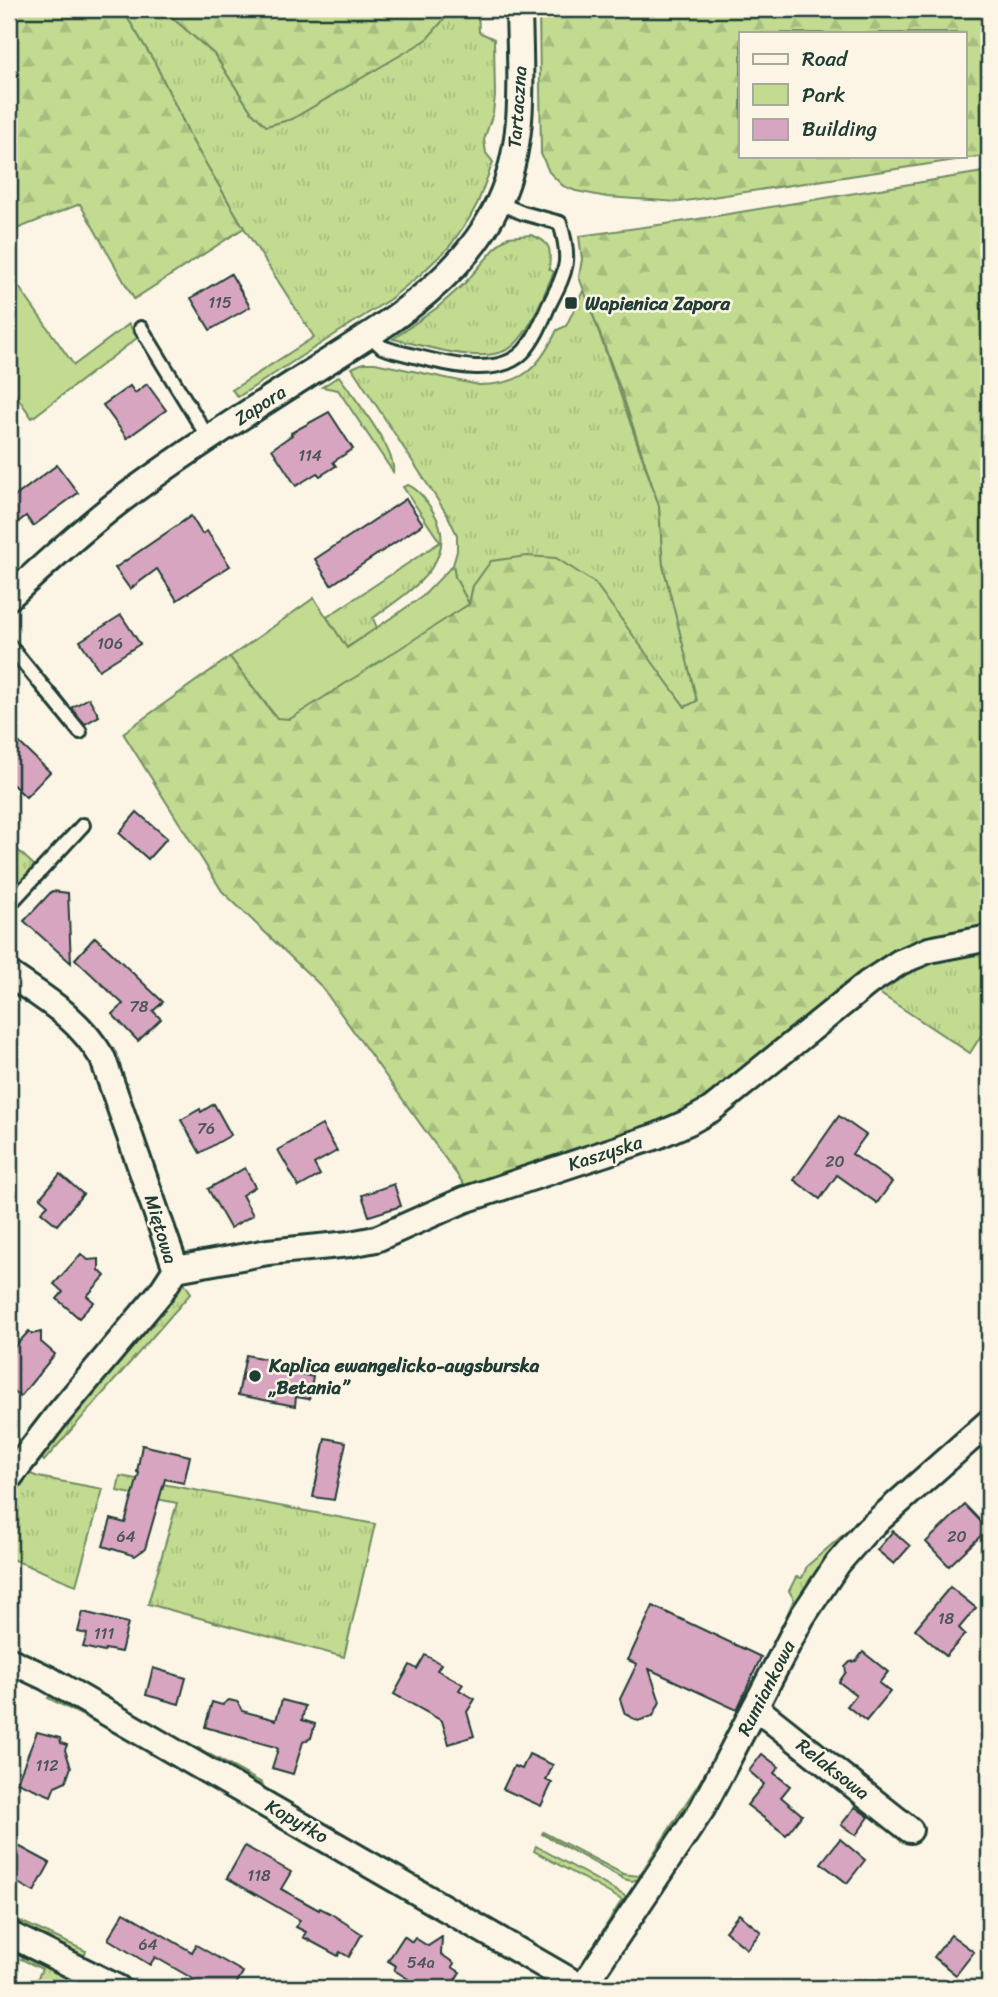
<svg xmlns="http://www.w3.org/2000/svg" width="998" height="1997" viewBox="0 0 998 1997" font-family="Sriracha,sans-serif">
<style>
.grass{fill:url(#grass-tufts);stroke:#708c62;stroke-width:2}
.forest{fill:url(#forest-firs);stroke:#708c62;stroke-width:2;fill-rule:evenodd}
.park{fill:#c2db91;stroke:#708c62;stroke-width:2}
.building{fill:#d8a5c0;stroke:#1f3d34;stroke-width:2}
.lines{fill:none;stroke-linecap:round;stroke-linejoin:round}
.lane-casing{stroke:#1f3d34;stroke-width:18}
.street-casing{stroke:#1f3d34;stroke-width:30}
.lane{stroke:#fcf5e5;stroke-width:12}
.street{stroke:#fcf5e5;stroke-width:24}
.poi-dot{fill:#1f3d34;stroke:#fcf5e5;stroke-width:2.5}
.labels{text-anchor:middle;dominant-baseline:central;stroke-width:5;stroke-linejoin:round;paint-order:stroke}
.number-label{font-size:16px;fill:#4d5757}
.street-label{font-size:19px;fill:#1f3d34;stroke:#fcf5e5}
.poi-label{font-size:19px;font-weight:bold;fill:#1f3d34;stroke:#fcf5e5;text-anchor:start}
</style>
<defs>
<pattern id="grass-tufts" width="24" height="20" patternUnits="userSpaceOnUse" patternTransform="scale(1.75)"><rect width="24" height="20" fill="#c2db91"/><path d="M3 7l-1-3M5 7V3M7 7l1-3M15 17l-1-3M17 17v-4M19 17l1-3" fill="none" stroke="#a6bd7e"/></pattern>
<pattern id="forest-firs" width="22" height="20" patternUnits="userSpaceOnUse" patternTransform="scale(1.75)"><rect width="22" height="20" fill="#c2db91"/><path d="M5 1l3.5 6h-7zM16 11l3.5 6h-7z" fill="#a6bd7e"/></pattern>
</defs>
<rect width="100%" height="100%" fill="#fcf5e5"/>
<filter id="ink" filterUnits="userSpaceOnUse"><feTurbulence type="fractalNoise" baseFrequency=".0143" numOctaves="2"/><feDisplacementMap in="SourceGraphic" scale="14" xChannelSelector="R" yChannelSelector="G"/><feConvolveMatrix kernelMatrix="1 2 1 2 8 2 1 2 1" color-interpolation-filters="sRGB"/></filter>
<g filter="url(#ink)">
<g class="grass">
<path d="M122 9H162L214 54 251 111 267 126 292 119 425 40 453 9H478L479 32 494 39 495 96 493 113 484 140 486 153 493 162 478 202 469 219 449 247 421 274 390 299 238 397 232 390 314 337 244 228 193 142 155 63Z"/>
<path d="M531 235C552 242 551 250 549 269L554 272C544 293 532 328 515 344 490 369 425 345 393 339L438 307 465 283 499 244 508 237Z"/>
<path d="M584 289 659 506 663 565 698 701 685 707 643 651 473 586 469 604 455 577 453 565 457 551V535L448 516 352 368 363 363H375L479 385C523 385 539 368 557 330L566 326Z"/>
<path d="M339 376C353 396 397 451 393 472L338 390 322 387Z"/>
<path d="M408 485C420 490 427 502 434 513 462 561 406 594 373 618L377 628 346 648 327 617 440 542 403 487Z"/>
<path d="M9 842 35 866 9 894Z"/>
<path d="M989 944V1023L970 1053 876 991 913 964Z"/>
<path d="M185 1284 191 1293 44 1461 38 1454 177 1285Z"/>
<path d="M26 1472 38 1477 103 1489 76 1585 9 1558V1491L23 1473Z"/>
<path d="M120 1476 375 1524 344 1657 148 1604 177 1503 117 1491Z"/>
<path d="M911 1476 866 1520 697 1806 643 1878 632 1881 624 1879 542 1834 543 1832 623 1874 639 1876 748 1707 794 1599 789 1591 796 1577 802 1578 807 1566Z"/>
<path d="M54 1692 165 1758 48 1698Z"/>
<path d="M198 1748 262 1783 265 1789 262 1794 197 1752Z"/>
<path d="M536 1846 627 1897 628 1902 585 1971 577 1972 622 1900 534 1851Z"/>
<path d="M9 1916 86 1951 83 1959 9 1921Z"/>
<path d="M27 1956 98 1988H33L42 1969 21 1959Z"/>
</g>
<g class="forest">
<path d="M13 9H122L155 63 193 142 244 228 134 299 80 204 9 232V12Z"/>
<path d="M162 9H453L426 40 292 119 266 126 251 111 214 54Z"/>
<path d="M539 9H989V155L679 202 607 197 576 191 563 186 549 172 541 154ZM741 33H965V156H741Z"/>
<path d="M989 171V933L927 946 698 1111 468 1190 321 986 222 891 123 733 230 657 276 718 469 604 473 586 491 561 527 556 556 558 595 583 685 707 697 701 663 565 659 506 623 396 579 277 582 259 579 236 680 222Z"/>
</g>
<g class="park">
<path d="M9 273 74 365 129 324 137 338 32 418 9 385Z"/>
<path d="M453 565 455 577 469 604 290 719 277 718 230 657 314 598 347 648 423 596Z"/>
</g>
<g class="building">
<path d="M231 274 250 307 210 330 191 298Z"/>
<path d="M147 384 166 410 127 438 103 405 130 386 135 393Z"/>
<path d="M329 412 353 449 333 462 336 466 320 476 317 473 296 486 272 449 292 435 291 433Z"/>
<path d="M57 465 78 493 33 526 26 516 9 529V501Z"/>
<path d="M406 499 423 524 331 585 315 559Z"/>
<path d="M191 516 202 534 207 531 230 566 177 600 157 569 130 589 115 568Z"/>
<path d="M121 615 140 644 99 670 80 641Z"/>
<path d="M89 698 99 716 85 724 71 708Z"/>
<path d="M9 733 50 772 26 797 9 781Z"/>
<path d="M137 812 167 838 148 859 119 833Z"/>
<path d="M52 891 68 893 71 963 24 921Z"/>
<path d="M95 937 163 1002 153 1011 161 1019 138 1041 112 1014 123 1004 75 959Z"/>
<path d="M214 1104 231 1135 200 1153 181 1120 200 1109 201 1112Z"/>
<path d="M839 1116 866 1135 852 1154 892 1182 877 1203 837 1175 820 1199 794 1180Z"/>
<path d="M322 1125 337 1151 314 1164 320 1175 299 1187 278 1150Z"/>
<path d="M245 1168 255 1187 242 1195 253 1215 230 1228 208 1189Z"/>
<path d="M60 1174 83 1194 57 1225 41 1212 48 1205 40 1198Z"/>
<path d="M394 1184 401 1206 369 1216 362 1195Z"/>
<path d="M81 1254 88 1260 99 1259V1270L105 1276 87 1296 94 1302 79 1318 57 1299 63 1292 54 1284Z"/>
<path d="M29 1331 32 1334 41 1332V1342L55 1354 20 1397 9 1387V1353Z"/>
<path d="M246 1355 302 1366 301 1374 313 1377 309 1399 296 1397 295 1406 238 1395Z"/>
<path d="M325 1438 346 1442 334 1500 313 1497Z"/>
<path d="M142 1445 190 1456 184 1483 165 1479 145 1549 135 1556 103 1546 111 1519 125 1523 139 1473 137 1472Z"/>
<path d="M965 1505 988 1529 949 1566 926 1542Z"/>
<path d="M893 1531 910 1546 894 1564 877 1550Z"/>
<path d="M950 1587 976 1608 959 1628 965 1634 946 1656 915 1629Z"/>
<path d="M653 1606 761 1657 737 1710 649 1669 660 1702 653 1716 638 1721 625 1714 620 1699 637 1664 628 1660Z"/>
<path d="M83 1612 128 1623 121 1652 105 1649 104 1652 83 1647 87 1634 78 1632Z"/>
<path d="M863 1652 888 1672 879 1683 890 1692 866 1721 847 1706 856 1695 839 1682 846 1672 845 1667 850 1662 856 1661Z"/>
<path d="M425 1655 441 1664 437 1670 463 1684 459 1690 475 1699 467 1712 474 1736 449 1744 442 1721 394 1694 410 1665 417 1669Z"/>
<path d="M153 1668 186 1678 179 1704 146 1695Z"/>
<path d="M229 1700 238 1702 242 1711 276 1720 282 1700 305 1706 302 1720 315 1724 311 1738 303 1742 293 1774 272 1768 278 1749 275 1747 205 1727 212 1702 222 1705Z"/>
<path d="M37 1732 60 1738 61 1743 67 1745 65 1750 71 1767 66 1781 55 1786 51 1796 17 1782Z"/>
<path d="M529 1754 553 1765 546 1780 552 1783 541 1806 503 1789 514 1766 522 1769Z"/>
<path d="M762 1754 779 1767 774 1773 790 1786 781 1797 802 1815 786 1835 747 1805 764 1784 749 1771Z"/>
<path d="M855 1807 869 1817 856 1835 841 1825Z"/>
<path d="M840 1839 865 1860 847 1883 821 1863Z"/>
<path d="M9 1841 50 1863 34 1892 9 1878Z"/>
<path d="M245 1846 291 1872 281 1889 319 1910 320 1908 330 1913 362 1934 349 1957 340 1952 338 1956 303 1937 306 1932 296 1927 300 1920 227 1878Z"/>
<path d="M124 1912 192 1952 196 1945 243 1972 234 1988H190L195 1980 155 1957 150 1965 108 1939Z"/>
<path d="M739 1914 761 1932 747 1949 725 1931Z"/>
<path d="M951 1935 974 1952 956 1975 934 1957Z"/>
<path d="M404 1936 412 1942 415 1938 428 1946 442 1937 441 1954 454 1963 452 1967 460 1972 450 1988H405L408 1979 394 1970 396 1966 388 1961Z"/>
</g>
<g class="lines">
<defs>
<g id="lane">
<path d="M141 328 209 439"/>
<path d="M369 335 382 347 394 351C430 359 494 382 523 352 535 339 542 321 549 305 566 271 572 262 560 223L523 213 499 203"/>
<path d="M9 645 80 732"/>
<path d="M9 905 83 825"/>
</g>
<g id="street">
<path d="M9 597C49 561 89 523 133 491 189 450 247 413 305 376 378 329 461 284 499 202 527 142 520 73 519 9"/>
<path d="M9 974C47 1000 79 1018 103 1059L176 1269 161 1292 56 1417 9 1478"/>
<path d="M176 1269 268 1252 350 1244 376 1239 464 1200 657 1136 689 1122 712 1109 868 983 900 962 929 950 989 938"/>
<path d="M9 1660 47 1678 583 1988"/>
<path d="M756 1708 910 1830"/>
<path d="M9 1934 118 1988"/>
<path d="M582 1988 702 1809 802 1617 838 1563 865 1532 989 1422"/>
</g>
</defs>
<use href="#lane" class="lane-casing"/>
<use href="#street" class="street-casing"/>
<use href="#lane" class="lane"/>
<use href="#street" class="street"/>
</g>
</g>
<g class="poi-dot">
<rect x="564" y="296" width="14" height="14" rx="3.5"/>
<circle cx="255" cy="1376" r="7"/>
</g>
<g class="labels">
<g class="number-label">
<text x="220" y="302">115</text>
<text x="310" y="455">114</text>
<text x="110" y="643">106</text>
<text x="139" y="1006">78</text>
<text x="206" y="1128">76</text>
<text x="835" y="1161">20</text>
<text x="126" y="1536">64</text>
<text x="957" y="1536">20</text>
<text x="946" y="1618">18</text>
<text x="104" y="1633">111</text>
<text x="47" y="1765">112</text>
<text x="259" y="1875">118</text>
<text x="148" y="1944">64</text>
<text x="421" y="1962">54a</text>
</g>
<g class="street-label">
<text transform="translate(517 107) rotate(-86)">Tartaczna</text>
<text transform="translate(260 405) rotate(-33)">Zapora</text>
<text transform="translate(605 1153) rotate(-18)">Kaszyska</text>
<text transform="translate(161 1229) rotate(73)">Miętowa</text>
<text transform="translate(766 1688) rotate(-63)">Rumiankowa</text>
<text transform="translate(833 1769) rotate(38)">Relaksowa</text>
<text transform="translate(297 1821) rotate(30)">Kopytko</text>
</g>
<g class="poi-label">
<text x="585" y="303">Wapienica Zapora</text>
<text x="269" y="1365">Kaplica ewangelicko-augsburska<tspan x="269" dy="22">„Betania”</tspan></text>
</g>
</g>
<rect width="998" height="1997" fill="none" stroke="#fcf5e5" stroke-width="35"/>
<rect x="18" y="18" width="963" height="1962" fill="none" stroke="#1f3d34" stroke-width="2.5" filter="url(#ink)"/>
<rect x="739" y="32" width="228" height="126" fill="#fcf5e5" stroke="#a4ab9e" stroke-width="2"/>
<rect x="753" y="54" width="35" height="10" fill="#fcf5e5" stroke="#a4ab9e" stroke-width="2"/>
<text x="802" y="66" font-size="21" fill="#1f3d34">Road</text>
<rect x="753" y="84" width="35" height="21" fill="#c2db91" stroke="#a4ab9e" stroke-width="2"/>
<text x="802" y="102" font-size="21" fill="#1f3d34">Park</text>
<rect x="753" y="119" width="35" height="21" fill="#d8a5c0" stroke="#a4ab9e" stroke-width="2"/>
<text x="802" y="136" font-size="21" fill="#1f3d34">Building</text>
</svg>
